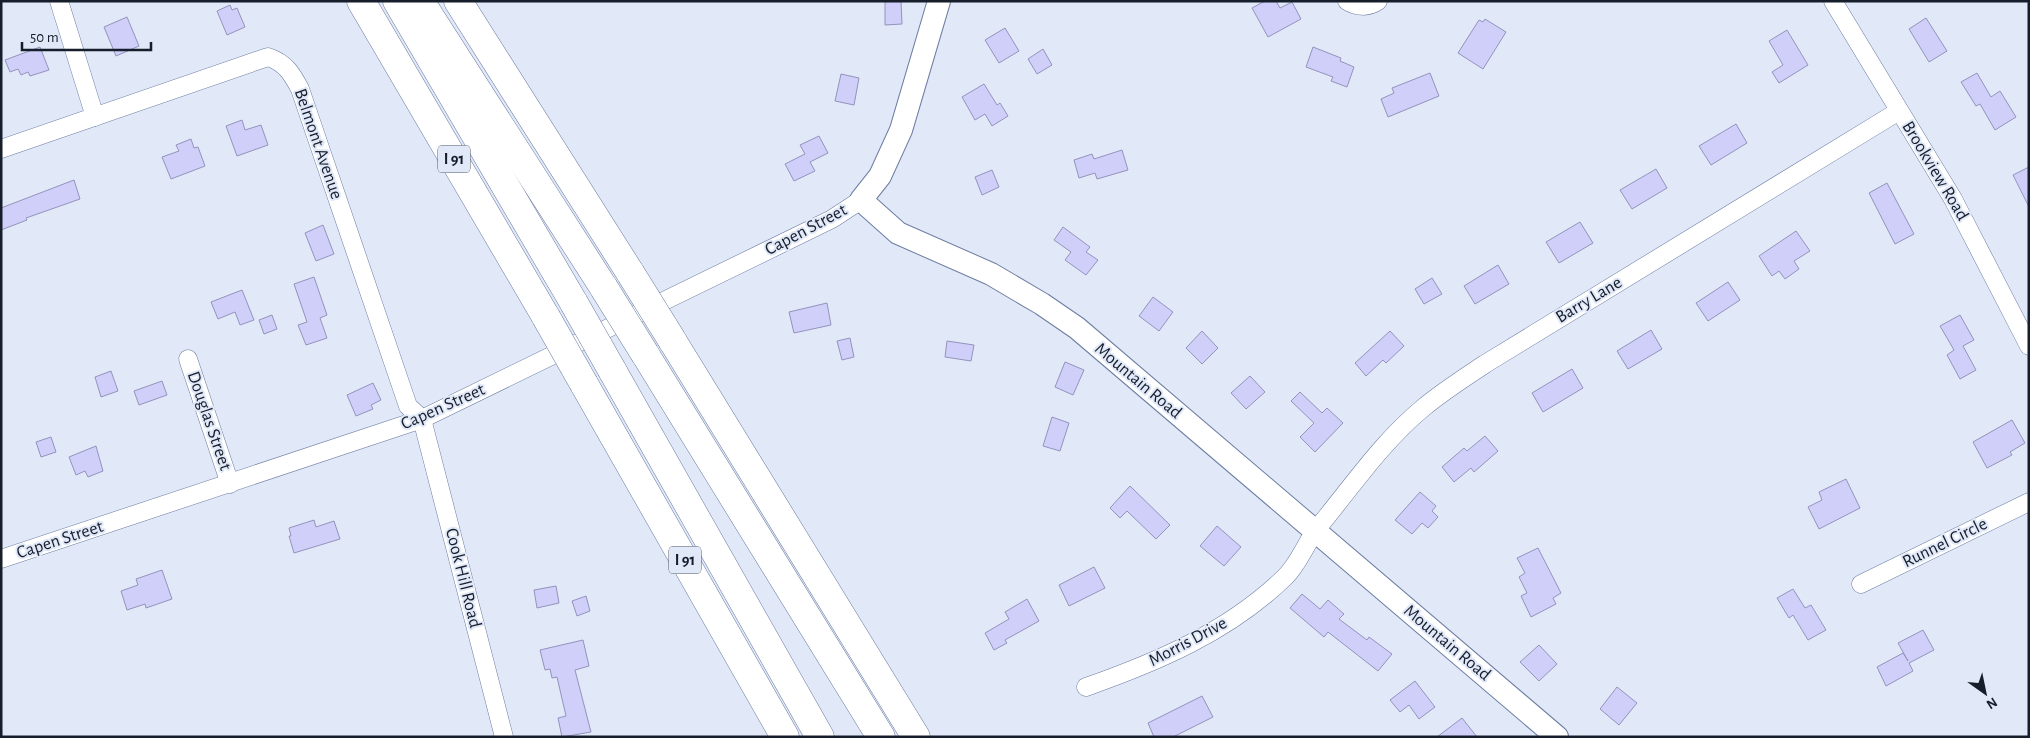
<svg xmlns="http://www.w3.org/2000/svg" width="2030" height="738" viewBox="0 0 2030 738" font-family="'Alegreya Sans',sans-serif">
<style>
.building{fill:#cfcffa;stroke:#9393bb}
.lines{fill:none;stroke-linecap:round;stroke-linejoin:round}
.minor-casing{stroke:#6c7da1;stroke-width:19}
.tertiary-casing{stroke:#6c7da1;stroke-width:24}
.motorway-casing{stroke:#6c7da1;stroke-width:29}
.minor{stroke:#fff;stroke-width:18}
.tertiary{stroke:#fff;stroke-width:22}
.motorway{stroke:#fff;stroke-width:28}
.motorway-bridge-casing{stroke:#6c7da1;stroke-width:29;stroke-linecap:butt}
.motorway-bridge{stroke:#fff;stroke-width:28}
.labels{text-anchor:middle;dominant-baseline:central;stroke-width:4;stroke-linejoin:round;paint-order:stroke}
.shield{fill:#e1e9f9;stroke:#535a69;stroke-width:1}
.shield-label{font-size:16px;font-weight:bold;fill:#161d2b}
.street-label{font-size:18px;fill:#161d2b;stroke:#e1e9f9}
</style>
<rect width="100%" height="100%" fill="#e1e9f9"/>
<g class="building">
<path d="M885 1H901L902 24 885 25Z"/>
<path d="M1265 1H1276L1280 8 1292 2 1301 19 1268 37 1252 8Z"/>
<path d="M230 5 232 10 237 8 245 27 227 35 217 11Z"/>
<path d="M127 17 139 46 116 56 104 27Z"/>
<path d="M1926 18 1947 51 1929 62 1909 29Z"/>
<path d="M1485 19 1506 32 1483 69 1458 53 1479 20 1483 22Z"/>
<path d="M1005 28 1019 51 999 63 985 40Z"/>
<path d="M1787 30 1808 65 1779 83 1772 72 1783 65 1769 41Z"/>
<path d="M40 47 49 70 30 76 28 72 21 75 18 69 10 72 5 60Z"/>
<path d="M1313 47 1341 58 1340 61 1354 67 1347 87 1331 81 1333 77 1306 67Z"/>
<path d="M1043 49 1052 65 1037 74 1028 59Z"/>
<path d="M1430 73 1439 96 1388 117 1381 99 1394 93 1392 88Z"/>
<path d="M1977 73 1991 97 2000 91 2016 117 1995 130 1980 104 1976 106 1961 82Z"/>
<path d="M841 74 859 78 854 105 835 101Z"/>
<path d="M984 84 997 105 1000 103 1008 116 992 126 985 114 975 120 962 97Z"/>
<path d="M242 120 245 130 261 125 268 145 237 156 226 126Z"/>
<path d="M1736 124 1747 143 1711 165 1699 146Z"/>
<path d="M819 136 828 153 810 162 815 171 794 181 785 164 805 154 800 145Z"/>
<path d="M191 139 194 148 198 147 205 166 171 179 162 157 179 151 176 145Z"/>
<path d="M1122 150 1128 170 1097 179 1095 173 1079 178 1074 160 1092 154 1094 159Z"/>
<path d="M2029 167V207L2013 175Z"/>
<path d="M1656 169 1667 188 1632 209 1620 190Z"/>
<path d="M992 170 999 187 982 195 975 177Z"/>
<path d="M74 180 80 199 26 218 27 220 1 230V208Z"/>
<path d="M1887 183 1914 234 1895 244 1869 193Z"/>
<path d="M1580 222 1593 243 1559 263 1546 242Z"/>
<path d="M323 225 334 254 316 261 305 233Z"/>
<path d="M1063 227 1090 247 1086 252 1098 260 1086 275 1065 260 1071 252 1054 240Z"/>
<path d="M1796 231 1810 251 1794 261 1799 269 1785 279 1779 271 1772 276 1759 256Z"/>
<path d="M1498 265 1509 284 1475 304 1464 286Z"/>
<path d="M314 277 327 315 320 318 327 338 306 345 298 325 307 322 294 284Z"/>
<path d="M1432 278 1442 294 1424 304 1415 289Z"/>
<path d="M1728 282 1740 300 1708 321 1696 303Z"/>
<path d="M242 290 254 320 240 325 235 312 218 319 211 302Z"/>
<path d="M1153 297 1173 312 1159 331 1139 316Z"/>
<path d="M827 303 831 325 794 333 789 312Z"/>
<path d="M272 315 277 329 264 334 259 320Z"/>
<path d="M1960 315 1974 340 1963 346 1976 370 1960 379 1947 355 1954 350 1940 326Z"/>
<path d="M1651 330 1662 349 1628 369 1617 351Z"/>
<path d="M1202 331 1218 348 1202 364 1186 348Z"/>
<path d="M1390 331 1404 346 1386 363 1383 360 1366 376 1355 363Z"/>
<path d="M850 338 854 357 842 360 837 341Z"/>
<path d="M947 341 974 345 971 361 945 357Z"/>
<path d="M1065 362 1084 370 1073 395 1055 387Z"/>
<path d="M1572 369 1583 388 1543 412 1532 393Z"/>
<path d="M111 371 118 391 101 397 95 377Z"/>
<path d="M1250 376 1265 392 1246 409 1231 393Z"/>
<path d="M162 381 167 395 139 405 134 391Z"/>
<path d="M373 383 381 400 371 405 373 409 356 416 347 395Z"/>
<path d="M1300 392 1322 413 1327 408 1343 423 1315 452 1300 437 1314 423 1291 401Z"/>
<path d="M1052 417 1069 423 1060 451 1043 446Z"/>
<path d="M2012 420 2025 443 2010 452 2012 455 1987 468 1973 442Z"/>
<path d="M1485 436 1498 451 1474 472 1471 468 1454 482 1442 467 1464 448 1467 451Z"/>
<path d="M51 437 56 452 41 457 36 442Z"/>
<path d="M96 446 103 471 88 477 85 471 76 475 69 457Z"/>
<path d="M1846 479 1860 508 1819 529 1808 507 1822 500 1819 492Z"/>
<path d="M1130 486 1170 525 1156 539 1127 511 1120 518 1110 508Z"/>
<path d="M1420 492 1436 506 1432 511 1438 517 1428 528 1422 523 1412 534 1395 520Z"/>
<path d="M314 520 316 527 334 521 340 539 294 553 289 536H291L289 528Z"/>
<path d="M1217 526 1241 547 1224 566 1200 546Z"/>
<path d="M1538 548 1561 593 1553 598 1556 604 1531 617 1521 596 1527 593 1519 577 1525 573 1517 558Z"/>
<path d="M1094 567 1105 588 1069 606 1059 585Z"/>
<path d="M162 570 172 599 146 608 145 604 127 610 121 591 138 585 136 579Z"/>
<path d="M556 586 559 603 537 608 534 590Z"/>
<path d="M1793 589 1805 608 1811 605 1826 630 1808 640 1793 615 1789 618 1777 598Z"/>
<path d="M1302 594 1320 609 1328 600 1344 614 1339 619 1367 640 1369 637 1392 654 1378 671 1328 632 1324 637 1290 608Z"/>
<path d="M586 596 590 611 577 616 572 601Z"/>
<path d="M1027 599 1039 621 1005 640 1007 643 994 650 985 633 1009 619 1005 612Z"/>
<path d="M1923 630 1934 650 1909 663 1913 671 1886 686 1877 667 1903 653 1908 661 1898 643Z"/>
<path d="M583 640 589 666 575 670 591 732 562 737 558 718 566 716 557 677 552 678 550 669 545 670 540 650Z"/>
<path d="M1539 645 1557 664 1539 681 1520 662Z"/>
<path d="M1415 681 1435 707 1419 719 1409 705 1400 712 1390 700Z"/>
<path d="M1617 687 1637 703 1619 725 1600 709Z"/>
<path d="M1202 696 1213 717 1173 737H1154L1148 723Z"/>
<path d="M1462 718 1477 737H1437Z"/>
</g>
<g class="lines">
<defs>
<g id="minor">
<path d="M59 1 95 117"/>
<path d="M1347 1C1357 7 1368 8 1378 1"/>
<path d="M1833 1 1953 199 2029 346"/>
<path d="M1 149 268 57C286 63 292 74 300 89L408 406 422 419 504 737"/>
<path d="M188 359 230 484"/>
<path d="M1 559 422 419 832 219 861 200"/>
<path d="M1861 584 2029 502"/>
<path d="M1086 687C1157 662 1228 632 1284 578 1300 563 1306 541 1320 525 1353 485 1383 441 1423 408 1442 392 1464 378 1485 364L1899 111"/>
</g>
<path id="tertiary" d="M939 1 901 130 880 176 861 200 898 233 991 274 1042 304 1077 328 1557 737"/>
<g id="motorway">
<path d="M361 1 546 317"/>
<path d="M397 1 574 303"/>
<path d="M420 1 604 288"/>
<path d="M458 1 631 274"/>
<path d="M672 340 916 737"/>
<path d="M645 354 881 737"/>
<path d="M612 370 820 737"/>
<path d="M584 384 785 737"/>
</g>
</defs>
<use href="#minor" class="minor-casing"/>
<use href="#tertiary" class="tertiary-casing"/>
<use href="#motorway" class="motorway-casing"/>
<use href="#minor" class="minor"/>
<use href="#tertiary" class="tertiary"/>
<use href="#motorway" class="motorway"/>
<defs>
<g id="motorway-bridge">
<path d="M631 274 672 340"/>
<path d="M604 288 645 354"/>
<path d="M574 303 612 370"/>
<path d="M546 317 584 384"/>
</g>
</defs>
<use href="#motorway-bridge" class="motorway-bridge-casing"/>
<use href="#motorway-bridge" class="motorway-bridge"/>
</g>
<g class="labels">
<g class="shield">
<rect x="438" y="145.5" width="32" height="27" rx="4"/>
<rect x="669" y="546.5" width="32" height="27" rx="4"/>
</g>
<g class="shield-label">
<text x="454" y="159">I 91</text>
<text x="685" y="560">I 91</text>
</g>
<g class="street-label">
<text transform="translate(318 144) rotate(71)">Belmont Avenue</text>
<text transform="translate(1935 171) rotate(59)">Brookview Road</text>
<text transform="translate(806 230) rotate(-28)">Capen Street</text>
<text transform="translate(1589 300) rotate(-31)">Barry Lane</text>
<text transform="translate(1138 381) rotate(40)">Mountain Road</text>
<text transform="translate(443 407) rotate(-24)">Capen Street</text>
<text transform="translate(209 421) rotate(71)">Douglas Street</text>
<text transform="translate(60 540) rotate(-18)">Capen Street</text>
<text transform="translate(1945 543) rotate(-26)">Runnel Circle</text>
<text transform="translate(463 578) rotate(76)">Cook Hill Road</text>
<text transform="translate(1188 642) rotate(-28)">Morris Drive</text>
<text transform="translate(1447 643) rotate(40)">Mountain Road</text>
</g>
</g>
<rect width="2030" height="738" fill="none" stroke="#161d2b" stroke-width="5"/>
<g transform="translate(1985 693) rotate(147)" stroke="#e1e9f9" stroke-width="4" paint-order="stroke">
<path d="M0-4L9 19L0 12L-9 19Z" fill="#161d2b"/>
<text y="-8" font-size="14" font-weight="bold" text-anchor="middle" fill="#161d2b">N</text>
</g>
<path d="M22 42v8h129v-8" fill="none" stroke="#161d2b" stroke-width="2.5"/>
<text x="30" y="42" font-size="15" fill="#161d2b" stroke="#e1e9f9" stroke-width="4" paint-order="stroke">50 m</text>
</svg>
